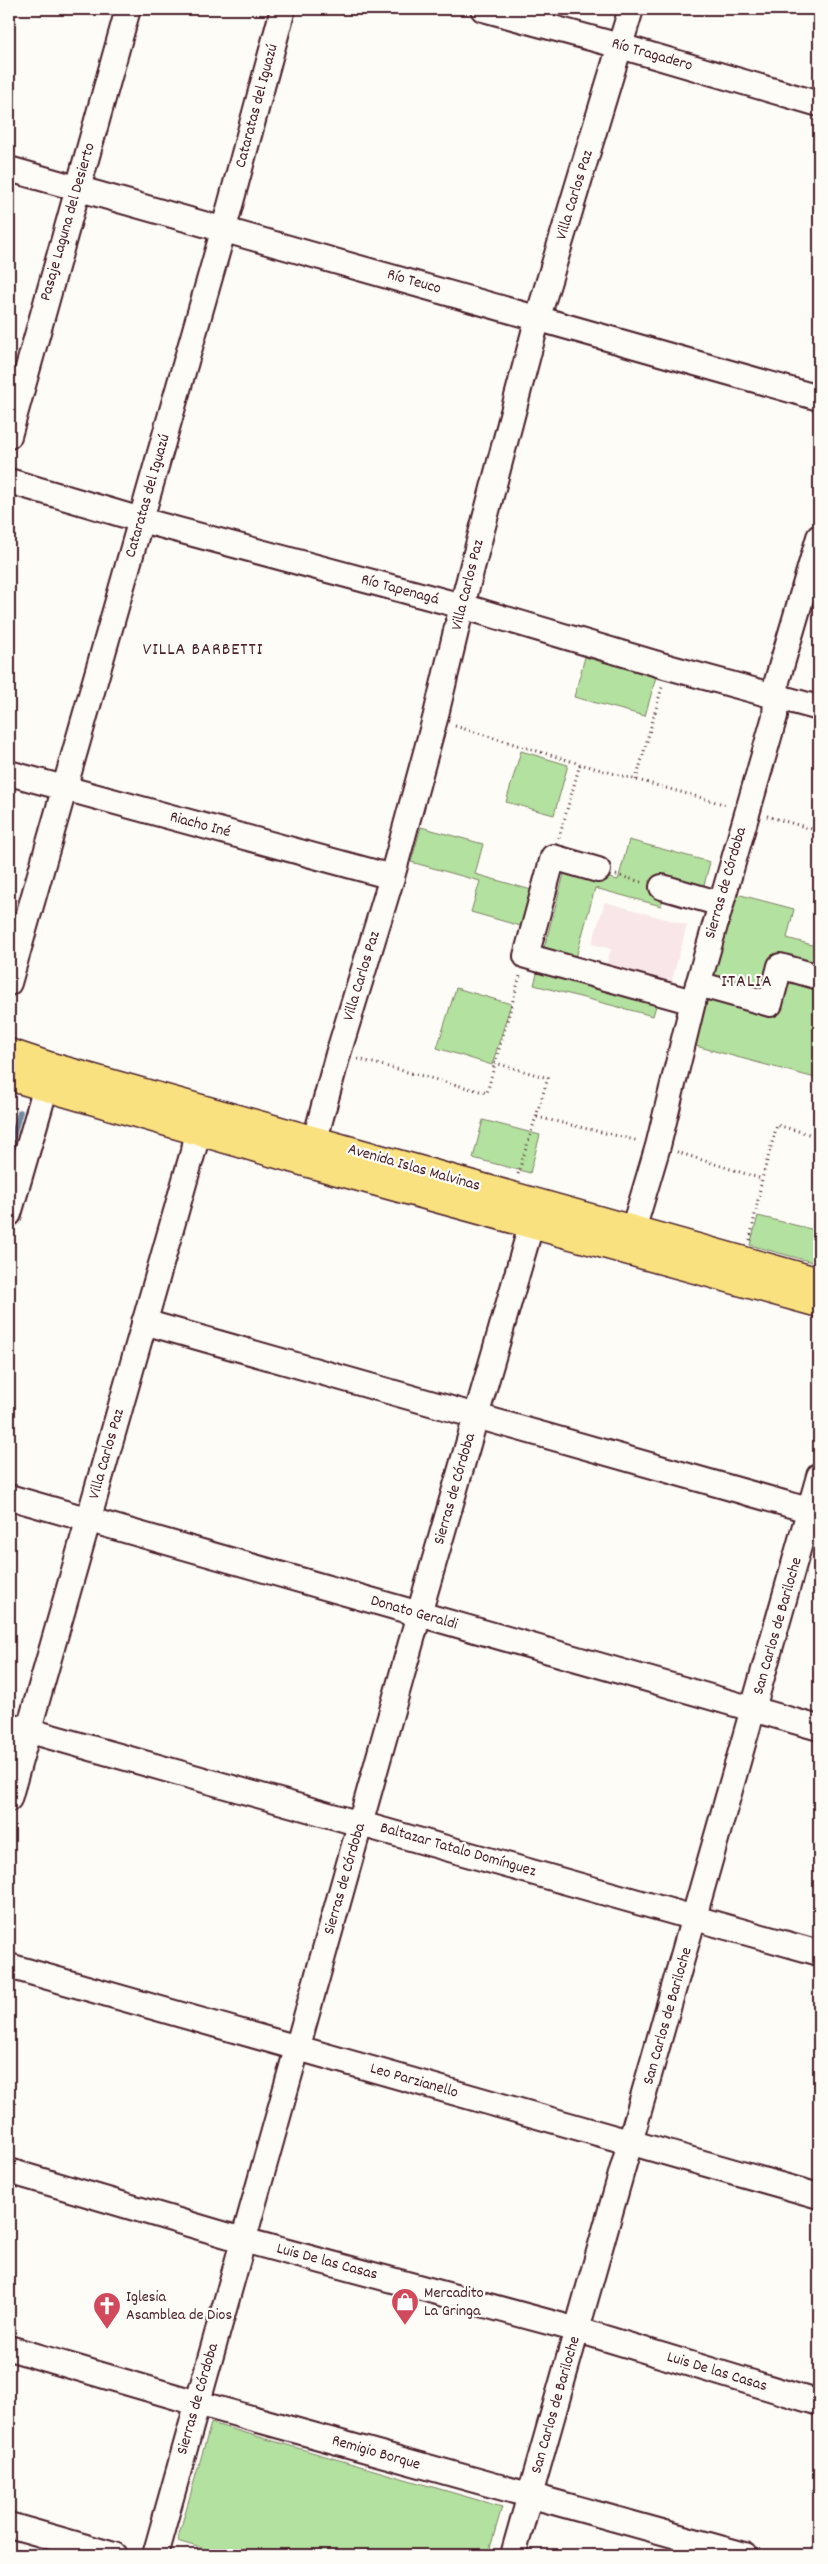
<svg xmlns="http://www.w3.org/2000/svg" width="828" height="2564" viewBox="0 0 828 2564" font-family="Dekko,sans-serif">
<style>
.built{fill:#f8e6e8}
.green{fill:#b3e19f;stroke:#7e8065}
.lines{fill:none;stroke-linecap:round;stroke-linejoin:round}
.stream{stroke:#718a9f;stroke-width:5.5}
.minor-casing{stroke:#4a1f2b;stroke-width:28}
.major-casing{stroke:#4a1f2b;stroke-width:31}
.path{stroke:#4a1f2b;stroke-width:3;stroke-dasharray:1 4;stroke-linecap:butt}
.minor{stroke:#fdfcf7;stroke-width:24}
.major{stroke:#fae180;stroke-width:28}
.labels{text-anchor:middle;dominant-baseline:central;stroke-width:4.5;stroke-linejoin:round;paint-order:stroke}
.street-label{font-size:16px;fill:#4a1f2b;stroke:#fdfcf7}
.poi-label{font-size:16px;fill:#4a1f2b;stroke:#fdfcf7;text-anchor:start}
.neighbourhood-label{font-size:18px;letter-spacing:1px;fill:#4a1f2b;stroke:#fdfcf7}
</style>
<rect width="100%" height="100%" fill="#fdfcf7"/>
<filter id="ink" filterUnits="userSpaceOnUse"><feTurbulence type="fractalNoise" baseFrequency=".02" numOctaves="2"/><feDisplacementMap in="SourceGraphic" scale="10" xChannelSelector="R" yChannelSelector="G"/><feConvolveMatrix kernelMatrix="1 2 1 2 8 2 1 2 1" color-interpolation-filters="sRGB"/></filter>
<g filter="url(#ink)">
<path class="built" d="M605 902 687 925 670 987 605 969 611 949 592 944Z"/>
<g class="green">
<path d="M585 657 656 677 645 716 574 697Z"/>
<path d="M521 751 568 765 554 815 506 802Z"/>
<path d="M421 827 483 844 475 874 535 891 524 927 471 912 480 881 411 862Z"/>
<path d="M629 840 710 862 704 885 669 876 661 906 595 888 571 976 658 999 653 1016 534 985 566 867 618 880Z"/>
<path d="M733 893 794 909 787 938 819 947V1079L692 1045Z"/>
<path d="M456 988 511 1004 492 1065 437 1048Z"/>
<path d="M483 1120 540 1135 530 1173 473 1158Z"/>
<path d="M758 1216 819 1231 812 1262 750 1245Z"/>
<path d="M211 2423 502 2507 488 2555H225L177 2541Z"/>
</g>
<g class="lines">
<path class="stream" d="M9 1151 20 1112"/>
<defs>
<g id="minor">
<path d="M483 9 620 46 819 104"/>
<path d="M9 169 819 398"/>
<path d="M9 436 128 9"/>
<path d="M9 481 141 520 462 606 668 667 819 708"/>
<path d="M9 773 392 877"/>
<path d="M598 870 553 857 526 956 693 1002"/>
<path d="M662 887 721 904"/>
<path d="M9 983 224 228 283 9"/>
<path d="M698 984 770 1004 780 966 819 977"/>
<path d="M310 1158 338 1054 392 877 435 719 462 606 538 317 631 9"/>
<path d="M9 1214 51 1069"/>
<path d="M633 1230 658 1146 693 1002 775 716 777 681 819 537"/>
<path d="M144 1322 819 1513"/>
<path d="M9 1497 819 1728"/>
<path d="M9 1725 819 1953"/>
<path d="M9 1799 204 1113"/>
<path d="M9 1966 819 2196"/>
<path d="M9 2171 243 2240 578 2330 819 2403"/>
<path d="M9 2348 197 2403 745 2555"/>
<path d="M9 2525 114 2555"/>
<path d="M155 2555 419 1614 537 1205"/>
<path d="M513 2555 819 1476"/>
</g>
<g id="major">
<path d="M9 1053 51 1067 819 1282"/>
<path d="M9 1076 309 1163 819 1303"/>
</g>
</defs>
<use href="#minor" class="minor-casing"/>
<use href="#major" class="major-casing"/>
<g class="path">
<path d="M455 726 580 764 727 805"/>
<path d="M636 780 662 687"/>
<path d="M767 816 819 831"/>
<path d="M559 838 580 764"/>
<path d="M616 875 642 882"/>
<path d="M358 1059 487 1093 495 1063"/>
<path d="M537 1117 639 1141"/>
<path d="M677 1152 762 1179"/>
<path d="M518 1174 548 1078 495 1063 520 976"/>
<path d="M750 1240 762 1179 777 1125 819 1137"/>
</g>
<use href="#minor" class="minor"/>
<use href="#major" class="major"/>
</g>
</g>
<defs>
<symbol id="shop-pin" viewBox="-11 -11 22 30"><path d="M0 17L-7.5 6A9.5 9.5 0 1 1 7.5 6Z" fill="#d1495b" stroke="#fdfcf7"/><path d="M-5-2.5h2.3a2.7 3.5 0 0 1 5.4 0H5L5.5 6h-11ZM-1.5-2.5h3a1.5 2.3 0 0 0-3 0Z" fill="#fff"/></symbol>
<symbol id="church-pin" viewBox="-11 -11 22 30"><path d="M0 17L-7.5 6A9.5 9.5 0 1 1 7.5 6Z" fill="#d1495b" stroke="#fdfcf7"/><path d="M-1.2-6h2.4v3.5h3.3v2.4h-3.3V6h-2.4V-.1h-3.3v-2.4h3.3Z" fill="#fff"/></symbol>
</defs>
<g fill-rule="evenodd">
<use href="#shop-pin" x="389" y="2286" width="32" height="43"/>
<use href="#church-pin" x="91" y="2290" width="32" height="43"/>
</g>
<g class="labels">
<g class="street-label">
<text transform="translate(652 55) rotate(16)">Río Tragadero</text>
<text transform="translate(257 106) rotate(-75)">Cataratas del Iguazú</text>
<text transform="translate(575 195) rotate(-73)">Villa Carlos Paz</text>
<text transform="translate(68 222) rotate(-74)">Pasaje Laguna del Desierto</text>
<text transform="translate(414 282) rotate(16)">Río Teuco</text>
<text transform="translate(148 496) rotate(-74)">Cataratas del Iguazú</text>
<text transform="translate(468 585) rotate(-76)">Villa Carlos Paz</text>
<text transform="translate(400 590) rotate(15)">Río Tapenagá</text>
<text transform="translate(200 825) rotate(15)">Riacho Iné</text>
<text transform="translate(726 883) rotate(-74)">Sierras de Córdoba</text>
<text transform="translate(362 976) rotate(-73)">Villa Carlos Paz</text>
<text transform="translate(414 1168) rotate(16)">Avenida Islas Malvinas</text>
<text transform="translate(107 1454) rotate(-74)">Villa Carlos Paz</text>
<text transform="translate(455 1489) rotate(-74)">Sierras de Córdoba</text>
<text transform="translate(414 1613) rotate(16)">Donato Geraldi</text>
<text transform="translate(778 1626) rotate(-74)">San Carlos de Bariloche</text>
<text transform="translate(458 1850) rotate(16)">Baltazar Tatalo Domínguez</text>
<text transform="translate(345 1879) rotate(-74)">Sierras de Córdoba</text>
<text transform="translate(668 2016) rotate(-74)">San Carlos de Bariloche</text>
<text transform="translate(414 2081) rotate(16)">Leo Parzianello</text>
<text transform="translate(327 2262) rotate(15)">Luis De las Casas</text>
<text transform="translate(717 2372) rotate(17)">Luis De las Casas</text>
<text transform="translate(198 2399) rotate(-74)">Sierras de Córdoba</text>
<text transform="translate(556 2405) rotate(-74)">San Carlos de Bariloche</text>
<text transform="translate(376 2453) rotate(16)">Remigio Borque</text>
</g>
<g class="poi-label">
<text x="424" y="2293">Mercadito<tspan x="424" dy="18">La Gringa</tspan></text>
<text x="126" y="2297">Iglesia<tspan x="126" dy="18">Asamblea de Dios</tspan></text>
</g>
<g class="neighbourhood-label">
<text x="203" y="650">VILLA BARBETTI</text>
<text x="747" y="982">ITALIA</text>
</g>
</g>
<rect width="828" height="2564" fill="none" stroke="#fdfcf7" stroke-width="30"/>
<rect x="15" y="15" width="798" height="2534" fill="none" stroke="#4a1f2b" stroke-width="2" filter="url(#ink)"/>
</svg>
